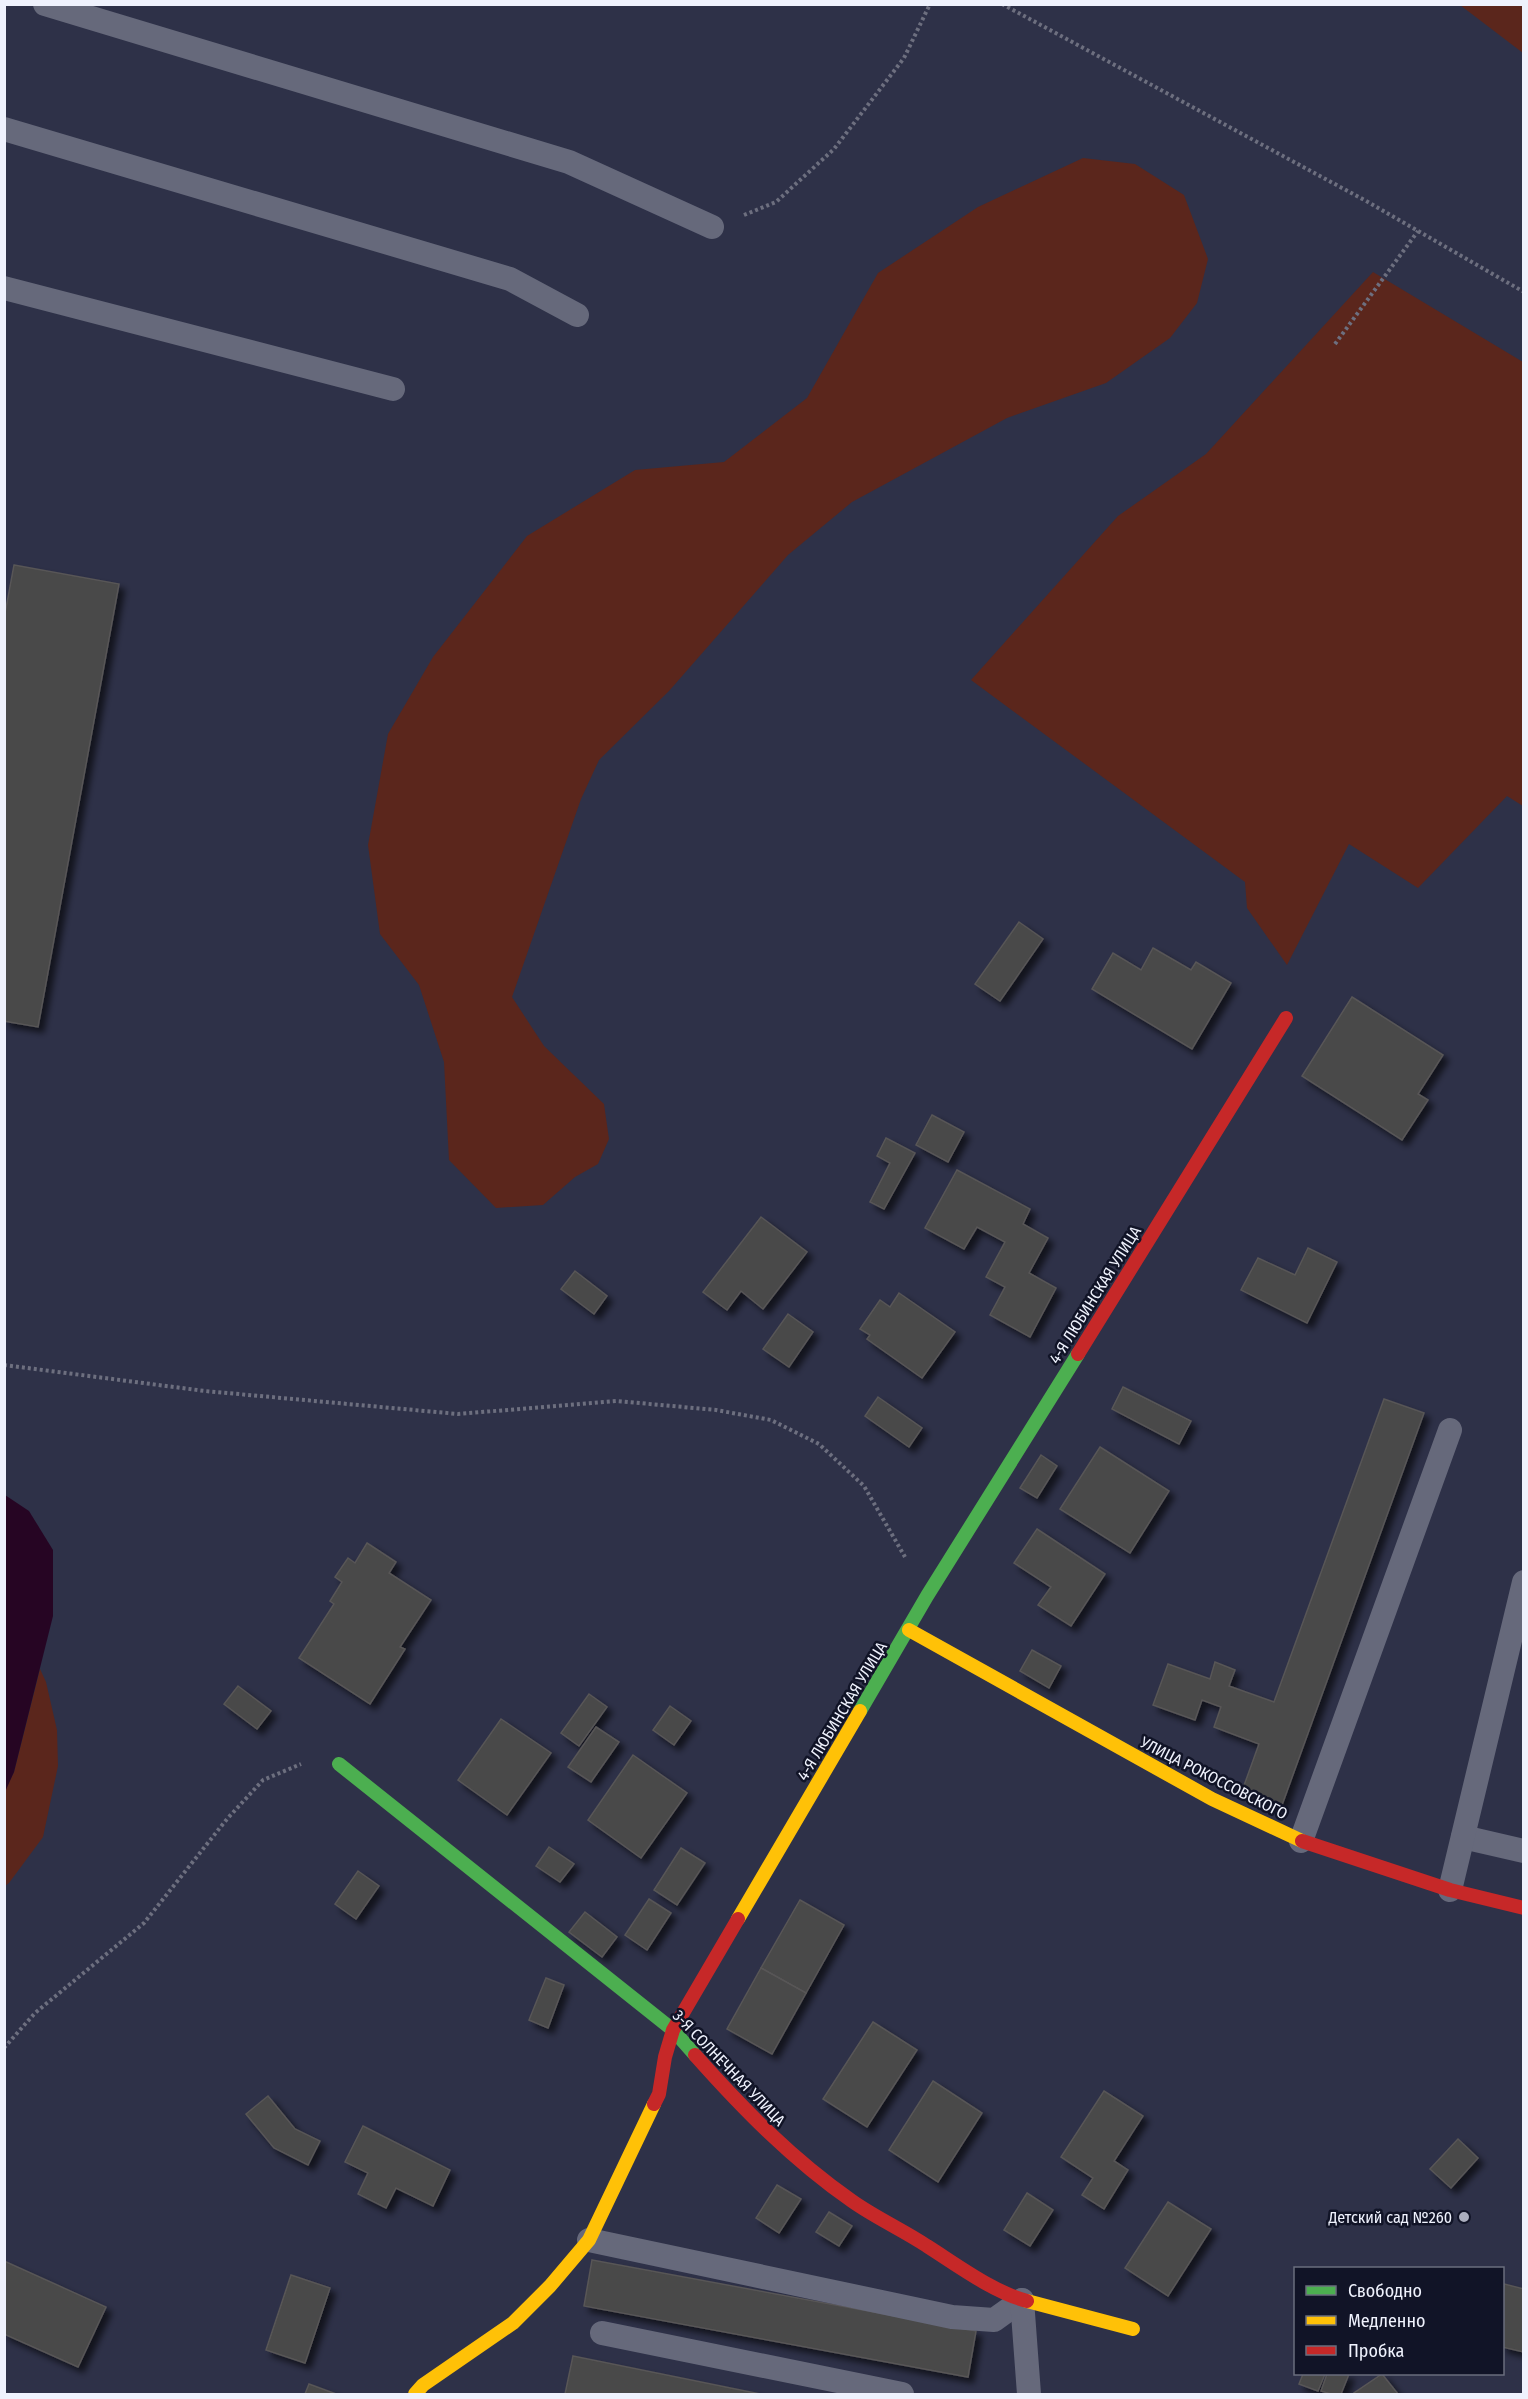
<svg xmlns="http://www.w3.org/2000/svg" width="1528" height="2399" viewBox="0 0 1528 2399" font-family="'Fira Sans Condensed',sans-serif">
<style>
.green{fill:#5b261c}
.water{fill:#260523}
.building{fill:#484848;stroke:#585657;stroke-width:1.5;filter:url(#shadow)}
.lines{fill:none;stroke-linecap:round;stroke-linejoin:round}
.path{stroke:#6d6f7f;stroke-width:4;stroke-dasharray:3 3;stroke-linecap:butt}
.lane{stroke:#66697b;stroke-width:24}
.fast{stroke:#4caf50;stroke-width:14}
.slow{stroke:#ffc107;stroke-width:14}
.jam{stroke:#c62828;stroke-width:14}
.poi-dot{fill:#abaebe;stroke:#111427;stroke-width:2}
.labels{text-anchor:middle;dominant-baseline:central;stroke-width:5;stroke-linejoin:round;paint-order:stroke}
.street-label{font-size:16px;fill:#eff2fd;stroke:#111427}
.poi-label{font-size:16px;fill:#eff2fd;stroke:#111427;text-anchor:end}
</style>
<defs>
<filter id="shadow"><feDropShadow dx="5.5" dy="5.5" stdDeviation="3" flood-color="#0009"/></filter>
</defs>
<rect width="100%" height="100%" fill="#2e3148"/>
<g class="green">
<path d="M1460 5H1523V53Z"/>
<path d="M1083 158 1135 164 1184 195 1208 259 1197 303 1170 338 1106 383 1007 418 852 502 788 555 669 691 599 760 581 799 512 997 544 1046 604 1104 609 1139 598 1164 575 1177 543 1205 496 1208 449 1160 444 1062 419 985 380 934 368 845 388 734 433 657 527 536 635 470 724 462 807 398 878 273 978 207Z"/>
<path d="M1373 272 1523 362V806L1507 796 1418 888 1349 844 1287 965 1247 908 1245 882 971 680 1118 516 1206 454Z"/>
<path d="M40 1669 46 1682 57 1730 58 1766 43 1837 9 1883 5 1886 4 1792 14 1772Z"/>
</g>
<path class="water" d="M5 1495 29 1511 53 1550V1616L14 1772 5 1792Z"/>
<g class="building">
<path d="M14 565 119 584 38 1027 4 1021V619Z"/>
<path d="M1019 922 1043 939 1000 1001 975 984Z"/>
<path d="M1153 948 1191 970 1196 962 1231 983 1192 1049 1092 989 1113 953 1141 970Z"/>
<path d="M1352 997 1443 1055 1418 1094 1428 1100 1402 1140 1302 1076Z"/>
<path d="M932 1115 964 1132 948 1162 916 1145Z"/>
<path d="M886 1138 915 1153 884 1209 870 1202 890 1163 877 1156Z"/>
<path d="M957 1170 1030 1209 1023 1224 1048 1238 1029 1273 1056 1288 1030 1337 990 1315 1005 1287 986 1277 1005 1242 977 1227 964 1249 925 1228Z"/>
<path d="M761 1217 807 1252 763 1309 741 1291 727 1310 703 1292Z"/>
<path d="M1308 1248 1337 1262 1307 1323 1241 1290 1258 1258 1295 1275Z"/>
<path d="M575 1271 607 1296 594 1314 561 1289Z"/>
<path d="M899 1293 955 1332 922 1378 867 1339 870 1335 860 1329 880 1300 890 1307Z"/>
<path d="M788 1314 813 1332 789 1367 763 1349Z"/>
<path d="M1123 1387 1191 1421 1179 1444 1112 1409Z"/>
<path d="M878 1397 922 1428 909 1447 865 1416Z"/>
<path d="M1384 1399 1424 1413 1282 1805 1242 1791 1259 1744 1214 1727 1221 1707 1202 1700 1195 1720 1153 1705 1168 1664 1210 1679 1215 1662 1235 1670 1229 1686 1274 1702Z"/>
<path d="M1100 1447 1169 1491 1130 1553 1060 1509Z"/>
<path d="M1041 1455 1057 1466 1037 1498 1020 1488Z"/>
<path d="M1037 1529 1105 1574 1071 1626 1038 1605 1051 1587 1014 1563Z"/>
<path d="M367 1543 396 1562 389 1573 431 1600 400 1647 405 1649 370 1704 299 1658 334 1604 330 1601 342 1582 335 1577 348 1558 355 1563Z"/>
<path d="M1032 1650 1061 1666 1049 1688 1020 1671Z"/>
<path d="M238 1686 271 1711 257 1729 224 1704Z"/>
<path d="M589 1694 607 1707 579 1746 561 1733Z"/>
<path d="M670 1706 691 1721 674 1745 653 1730Z"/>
<path d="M501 1719 551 1753 507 1815 458 1780Z"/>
<path d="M596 1727 619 1742 591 1782 568 1767Z"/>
<path d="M633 1755 687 1793 641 1858 588 1820Z"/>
<path d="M549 1847 574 1864 560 1882 536 1866Z"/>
<path d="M681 1848 705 1863 677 1905 654 1890Z"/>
<path d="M358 1871 379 1886 356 1919 335 1904Z"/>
<path d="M649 1899 671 1913 647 1950 625 1935Z"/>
<path d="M800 1900 844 1925 806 1993 761 1968Z"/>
<path d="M585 1912 617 1937 602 1957 569 1932Z"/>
<path d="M761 1968 806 1993 772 2054 727 2029Z"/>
<path d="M546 1978 564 1985 548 2028 529 2020Z"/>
<path d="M873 2022 917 2050 867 2127 823 2099Z"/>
<path d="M933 2081 982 2113 938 2182 889 2150Z"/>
<path d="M1104 2091 1143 2116 1114 2161 1128 2170 1104 2209 1082 2195 1093 2178 1061 2157Z"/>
<path d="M268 2096 295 2129 320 2141 308 2165 274 2148 246 2114Z"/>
<path d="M363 2126 450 2170 433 2206 396 2188 386 2208 358 2194 368 2173 345 2162Z"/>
<path d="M1458 2139 1478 2158 1451 2188 1430 2169Z"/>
<path d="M777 2185 801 2199 779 2233 756 2218Z"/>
<path d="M1027 2193 1053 2210 1030 2246 1004 2230Z"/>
<path d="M1168 2202 1211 2229 1168 2296 1125 2268Z"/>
<path d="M829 2212 852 2226 839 2246 816 2232Z"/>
<path d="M592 2260 976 2331 968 2377 584 2306Z"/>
<path d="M4 2261 106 2307 78 2367 4 2334Z"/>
<path d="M291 2275 330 2288 305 2363 266 2350Z"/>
<path d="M1504 2284 1524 2289V2352L1502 2347Z"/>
<path d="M573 2356 760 2394H565Z"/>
<path d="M1303 2374H1325L1318 2391 1299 2384Z"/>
<path d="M1327 2374H1349L1341 2394H1331L1321 2391Z"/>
<path d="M1382 2374 1398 2394H1354V2393Z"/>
<path d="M309 2384 336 2394H305Z"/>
</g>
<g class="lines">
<g class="path">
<path d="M1002 4 1368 202 1524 292"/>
<path d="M744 215 776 202 834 149 904 58 930 4"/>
<path d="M1335 344 1418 231"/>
<path d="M4 1365 205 1391 458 1414 617 1401 716 1410 771 1420 819 1444 864 1486 905 1557"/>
<path d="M4 2048 35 2013 144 1923 227 1819 263 1780 301 1764"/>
</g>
<g class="lane">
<path d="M45 4 569 162 712 227"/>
<path d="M4 129 510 279 577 315"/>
<path d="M4 288 393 389"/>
<path d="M1463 1837 1524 1851"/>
<path d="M1301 1841 1450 1430"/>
<path d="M1450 1890 1524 1582"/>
<path d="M589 2240 952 2317 994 2320 1022 2300"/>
<path d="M1022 2300 1029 2394"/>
<path d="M602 2333 902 2394"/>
</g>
<g class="fast">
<path d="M860 1711 927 1596 1078 1354"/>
<path d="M339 1764 673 2030 695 2055"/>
</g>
<g class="slow">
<path d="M909 1630 1212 1799 1302 1841"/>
<path d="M738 1919 860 1711"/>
<path d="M1027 2301 1133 2329"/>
<path d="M415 2394 423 2385 513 2323 550 2286 589 2240 654 2104"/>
</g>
<g class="jam">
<path d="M1078 1354 1286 1018"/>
<path d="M1302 1841 1450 1890 1524 1908"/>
<path d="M695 2055C743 2109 793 2160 852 2201 876 2218 903 2230 927 2246 957 2265 993 2292 1027 2301"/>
<path d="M654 2104 659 2094 665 2057 673 2030 738 1919"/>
</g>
</g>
<circle class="poi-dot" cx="1464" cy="2217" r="6"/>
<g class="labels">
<g class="street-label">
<text transform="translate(1095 1295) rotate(-58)">4-Я ЛЮБИНСКАЯ УЛИЦА</text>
<text transform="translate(842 1711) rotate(-59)">4-Я ЛЮБИНСКАЯ УЛИЦА</text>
<text transform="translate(1214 1778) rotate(27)">УЛИЦА РОКОССОВСКОГО</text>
<text transform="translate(729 2068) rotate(46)">3-Я СОЛНЕЧНАЯ УЛИЦА</text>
</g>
<g class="poi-label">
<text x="1452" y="2217">Детский сад №260</text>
</g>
</g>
<rect width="1528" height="2399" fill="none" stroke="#eff2fd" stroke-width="12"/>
<rect x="1294" y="2267" width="210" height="108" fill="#111427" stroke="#6a6d7d" stroke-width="1.5"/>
<rect x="1306" y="2286" width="30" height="9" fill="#4caf50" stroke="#6a6d7d" stroke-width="1.5"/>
<text x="1348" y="2297" font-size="18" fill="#eff2fd">Свободно</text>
<rect x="1306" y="2316" width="30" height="9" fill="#ffc107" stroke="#6a6d7d" stroke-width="1.5"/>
<text x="1348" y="2327" font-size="18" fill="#eff2fd">Медленно</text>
<rect x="1306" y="2346" width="30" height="9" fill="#c62828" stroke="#6a6d7d" stroke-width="1.5"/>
<text x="1348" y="2357" font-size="18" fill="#eff2fd">Пробка</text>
</svg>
